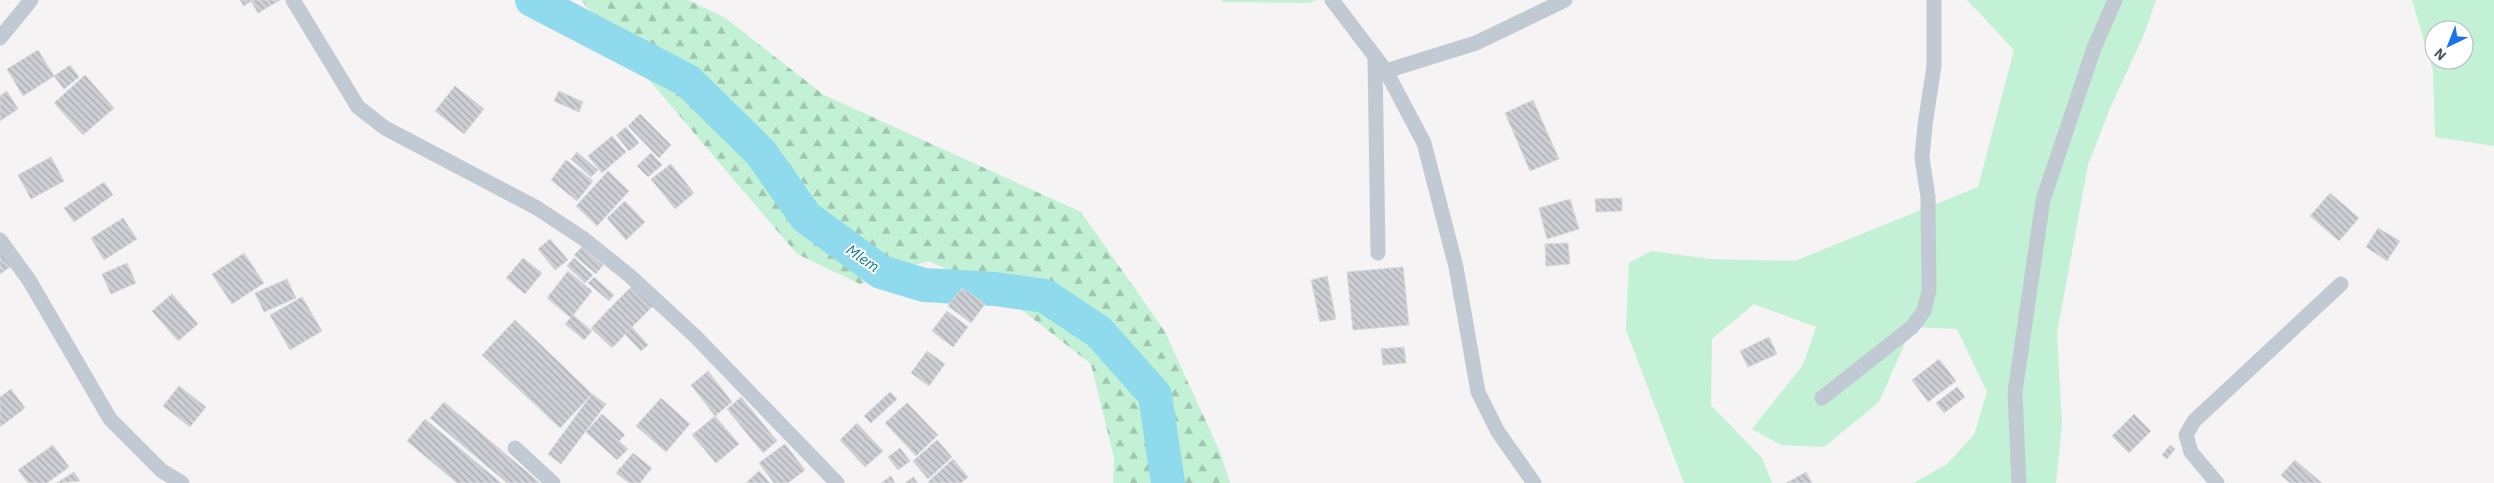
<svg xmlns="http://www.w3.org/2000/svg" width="2494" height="483" viewBox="0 0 2494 483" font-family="'IBM Plex Sans',sans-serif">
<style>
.green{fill:#c3f1d5;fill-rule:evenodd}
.forest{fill:url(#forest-firs)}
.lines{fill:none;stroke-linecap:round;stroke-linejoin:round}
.river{stroke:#90daee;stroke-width:34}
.building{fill:url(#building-back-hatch);stroke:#d7d9de}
.minor{stroke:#c1cad2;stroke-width:15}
.labels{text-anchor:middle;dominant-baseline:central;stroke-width:4;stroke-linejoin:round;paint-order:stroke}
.water-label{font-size:15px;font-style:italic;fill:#0c7c9b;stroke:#fff}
</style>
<defs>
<pattern id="forest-firs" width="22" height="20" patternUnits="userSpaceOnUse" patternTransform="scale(1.25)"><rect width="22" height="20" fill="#c3f1d5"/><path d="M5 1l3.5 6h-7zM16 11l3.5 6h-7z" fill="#a0c6b0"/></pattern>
<pattern id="building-back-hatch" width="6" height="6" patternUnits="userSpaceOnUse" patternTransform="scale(1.25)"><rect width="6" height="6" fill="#cdcfd5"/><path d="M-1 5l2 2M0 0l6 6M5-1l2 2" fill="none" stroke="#a8abb0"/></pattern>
</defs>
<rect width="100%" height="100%" fill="#f5f3f3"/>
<g class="green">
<path d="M1221 0H1317L1309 3 1223 2Z"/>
<path d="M1967 0H2156L2145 32 2111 106 2088 165 2057 333 2062 425 2056 483H1914L1947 464 1974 435 1987 392 1957 329 1912 327 1879 402 1824 447 1781 445 1752 429 1803 365 1816 327 1754 304 1712 339 1711 405 1762 458 1772 483H1684L1626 330 1629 263 1651 251 1710 259 1795 261 1978 187 2014 50Z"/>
<path d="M2412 0H2494V146L2435 137 2433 71ZM2434 30H2464V60H2434Z"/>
</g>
<path class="forest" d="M581 0H688L724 17 824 95 1081 212 1164 330 1220 452 1230 483H1113L1114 458 1091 364 995 289 928 261 860 284 797 254Z"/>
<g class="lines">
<path class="river" d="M532 0 688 81 761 153 806 217 881 272 924 285 995 289 1045 296 1099 332 1155 395 1168 483"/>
</g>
<g class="building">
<path d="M240 0H280L258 13 251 1 244 6Z"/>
<path d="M38 50 54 76 23 96 7 69Z"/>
<path d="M70 65 79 77 64 89 54 76Z"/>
<path d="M85 75 114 108 83 135 54 103Z"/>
<path d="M455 86 484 109 464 134 435 111Z"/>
<path d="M7 91 18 109 0 121V96Z"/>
<path d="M559 91 583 102 579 112 554 101Z"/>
<path d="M1533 100 1559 159 1530 171 1505 113Z"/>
<path d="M640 114 671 145 659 158 628 126Z"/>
<path d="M626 127 639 143 629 151 616 135Z"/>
<path d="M612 136 626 152 602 173 588 156Z"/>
<path d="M577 152 598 170 591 177 571 159Z"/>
<path d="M651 153 662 165 648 177 637 166Z"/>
<path d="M51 157 64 181 31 199 18 175Z"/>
<path d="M566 160 593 181 577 201 551 180Z"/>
<path d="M671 164 694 193 675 209 651 179Z"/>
<path d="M608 171 629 191 597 226 576 206Z"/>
<path d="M104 182 113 195 74 222 64 208Z"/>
<path d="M2330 193 2359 218 2339 241 2310 216Z"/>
<path d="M1622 198V211L1596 212 1595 199Z"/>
<path d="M1570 199 1579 229 1547 239 1539 208Z"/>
<path d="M625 201 645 222 626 240 607 218Z"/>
<path d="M123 218 137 239 104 260 91 238Z"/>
<path d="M2378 228 2400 241 2387 261 2366 247Z"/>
<path d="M550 239 568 260 555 270 538 249Z"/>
<path d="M1568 243 1570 264 1546 266 1545 244Z"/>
<path d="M0 247 13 265 0 274Z"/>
<path d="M582 247 603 265 596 274 574 255Z"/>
<path d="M244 253 264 283 232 304 212 274Z"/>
<path d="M523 258 542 273 525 294 506 278Z"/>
<path d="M574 258 593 275 585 283 567 266Z"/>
<path d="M127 263 136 283 111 294 102 274Z"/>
<path d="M1403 267 1409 325 1353 330 1347 272Z"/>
<path d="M568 271 592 291 571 318 547 298Z"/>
<path d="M1327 276 1336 319 1320 322 1311 280Z"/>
<path d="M594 277 614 295 609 301 588 283Z"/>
<path d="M287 279 296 298 264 312 255 293Z"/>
<path d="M632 286 653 306 632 327 611 307Z"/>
<path d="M962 288 985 304 971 323 948 306Z"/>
<path d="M172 294 198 324 178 341 152 311Z"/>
<path d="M302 297 322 331 290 350 270 315Z"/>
<path d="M611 307 632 327 612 348 591 328Z"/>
<path d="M947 311 968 327 953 347 932 331Z"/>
<path d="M573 315 592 331 584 340 565 324Z"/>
<path d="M515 320 592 394 560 428 482 355Z"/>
<path d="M632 327 648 345 641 351 625 334Z"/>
<path d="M1769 337 1777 354 1748 367 1740 351Z"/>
<path d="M1404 347 1406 363 1383 365 1381 349Z"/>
<path d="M927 351 945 364 929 386 911 373Z"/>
<path d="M1939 359 1956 381 1928 402 1912 380Z"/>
<path d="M708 371 732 402 715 416 691 385Z"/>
<path d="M179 386 206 407 190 427 163 406Z"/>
<path d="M1957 387 1965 397 1944 413 1936 403Z"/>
<path d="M11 389 25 408 0 427V397Z"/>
<path d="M890 392 897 399 871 423 864 416Z"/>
<path d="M592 394 606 404 561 464 548 454Z"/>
<path d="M741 397 777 441 763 453 727 409Z"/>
<path d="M661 398 690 424 666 452 636 426Z"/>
<path d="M444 402 540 483H507L430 418Z"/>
<path d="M907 403 938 435 916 456 885 423Z"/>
<path d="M602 414 625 435 619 441 628 449 617 460 586 432Z"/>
<path d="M2134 414 2151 431 2129 453 2112 436Z"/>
<path d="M715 416 739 444 716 463 692 435Z"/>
<path d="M425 419 501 483H457L407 441Z"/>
<path d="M857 423 883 451 865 467 840 440Z"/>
<path d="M937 440 952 457 928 479 913 461Z"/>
<path d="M785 444 805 470 788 483H774L759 463Z"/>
<path d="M53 445 69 467 47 483H28L18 470Z"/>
<path d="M2170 445 2175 449 2167 459 2162 455Z"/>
<path d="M900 448 910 461 898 470 888 457Z"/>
<path d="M633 453 652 468 640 483H629L616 473Z"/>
<path d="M953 459 968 477 961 483H929L928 482Z"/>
<path d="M2295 460 2322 483H2290L2281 475Z"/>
<path d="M759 471 770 483H746Z"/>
<path d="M74 472 80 481 57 483Z"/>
<path d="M1806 472 1812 483H1786Z"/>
<path d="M891 476 895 483H881Z"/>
<path d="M913 477 918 483H905Z"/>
</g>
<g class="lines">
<g class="minor">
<path d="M293 0 358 107 385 128 537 208 584 239 630 276 695 336 837 483"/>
<path d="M1332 0 1386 71 1424 143 1456 267 1478 392 1498 432 1534 483"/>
<path d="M0 38 31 0"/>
<path d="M1375 57 1378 253"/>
<path d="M1386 71 1476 43 1565 0"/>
<path d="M0 240 29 280 110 419 162 471 182 483"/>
<path d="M1822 398 1912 327 1924 311 1929 291 1928 197 1922 158 1925 125 1934 66V0"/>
<path d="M515 448 553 483"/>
<path d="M2019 483 2015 392 2043 200 2094 48 2115 0"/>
<path d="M2217 483 2191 452 2186 435 2194 421 2341 284"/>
</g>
</g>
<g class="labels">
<g class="water-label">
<text transform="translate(863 258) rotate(35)">Mlem</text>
</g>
</g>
<g transform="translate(2449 45) rotate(223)"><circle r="24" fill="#ffffff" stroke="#b7bbc0"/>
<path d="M0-4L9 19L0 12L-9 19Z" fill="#1a73e8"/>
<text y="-8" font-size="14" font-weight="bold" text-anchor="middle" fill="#4a5661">N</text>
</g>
</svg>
